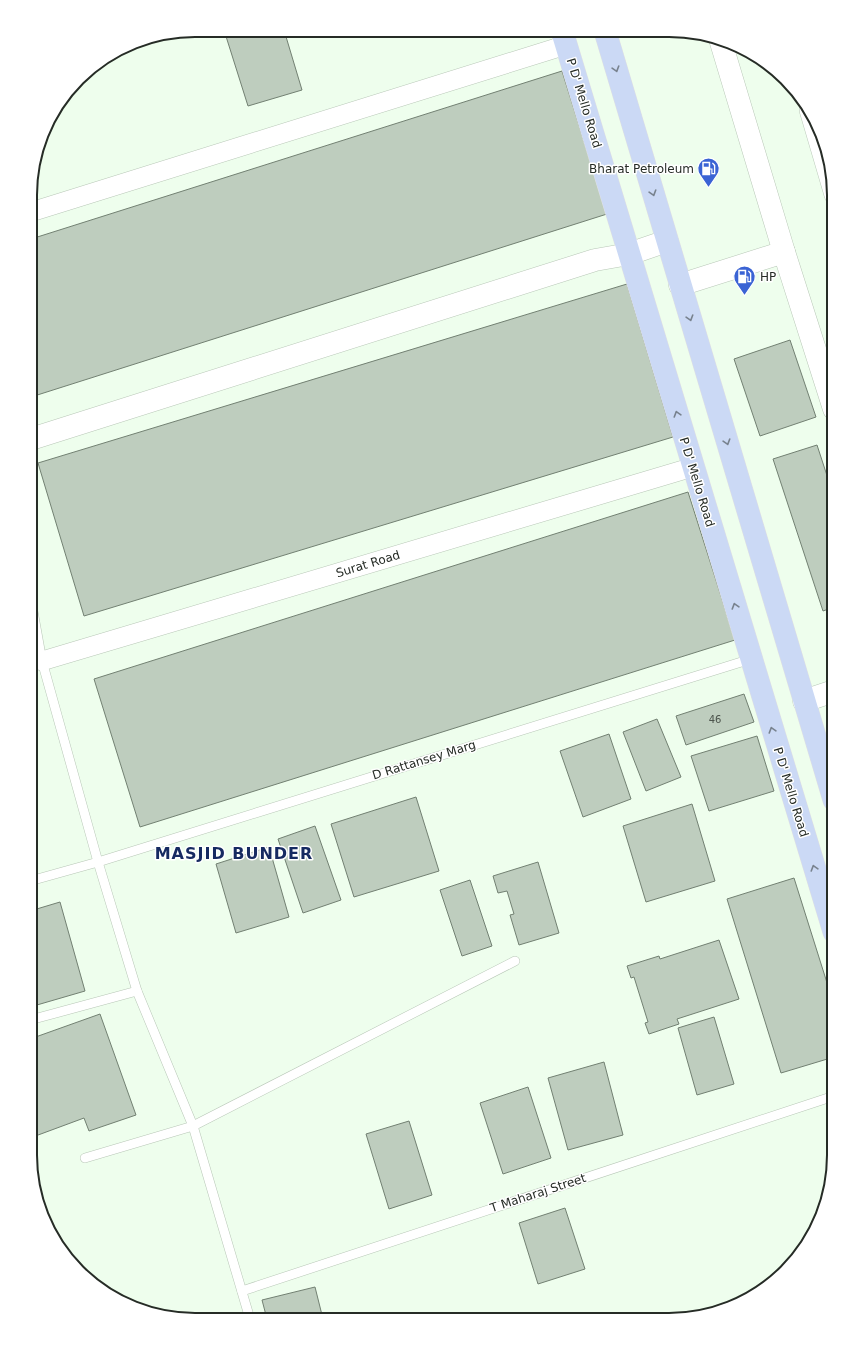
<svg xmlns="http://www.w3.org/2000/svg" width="864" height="1350" viewBox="0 0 864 1350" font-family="'DejaVu Sans',sans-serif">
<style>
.building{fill:#becdbe;stroke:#728072}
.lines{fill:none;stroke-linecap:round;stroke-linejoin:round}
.service-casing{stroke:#b8c7b7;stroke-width:10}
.minor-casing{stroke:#b8c7b7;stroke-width:20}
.tertiary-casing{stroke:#b8c7b7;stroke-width:23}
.primary-casing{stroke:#e1e1e1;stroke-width:23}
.service{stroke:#fff;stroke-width:9}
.minor{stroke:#fff;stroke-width:19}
.tertiary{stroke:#fff;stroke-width:22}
.primary{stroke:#cbd9f5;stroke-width:22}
.oneway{stroke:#78828e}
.labels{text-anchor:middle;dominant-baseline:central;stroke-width:3;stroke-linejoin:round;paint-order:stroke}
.number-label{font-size:10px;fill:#4c544c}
.street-label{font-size:12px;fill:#262c26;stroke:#fff}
.poi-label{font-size:12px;fill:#262c26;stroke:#fff;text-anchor:end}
.district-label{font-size:16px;font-weight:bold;letter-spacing:1px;fill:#162a61;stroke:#fff}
.rim{fill:none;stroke:#262c26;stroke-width:2}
</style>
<rect width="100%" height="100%" fill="#eefeed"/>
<g class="building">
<path d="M224 30H284L302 90 248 106Z"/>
<path d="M562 71 607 214 31 397V239Z"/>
<path d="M627 284 673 437 84 616 38 463Z"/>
<path d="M790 340 816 417 760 436 734 359Z"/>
<path d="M817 445 834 497V607L823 611 773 459Z"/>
<path d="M688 492 735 640 140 827 94 679Z"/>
<path d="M744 694 754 722 686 745 676 716Z"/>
<path d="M657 719 681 777 646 791 623 732Z"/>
<path d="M609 734 631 799 583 817 560 751Z"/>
<path d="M757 736 774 791 709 811 691 756Z"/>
<path d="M416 797 439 871 354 897 331 824Z"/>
<path d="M692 804 715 881 646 902 623 826Z"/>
<path d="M315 826 341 900 303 913 278 839Z"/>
<path d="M269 847 289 917 236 933 216 864Z"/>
<path d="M538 862 559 933 519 945 510 915 514 914 507 891 498 893 493 876Z"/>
<path d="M794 878 834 1005V1057L781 1073 727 899Z"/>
<path d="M470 880 492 946 462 956 440 890Z"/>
<path d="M60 902 85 991 30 1007V911Z"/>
<path d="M719 940 739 999 677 1019 679 1024 649 1034 645 1023 648 1022 634 977 631 978 627 966 659 956 660 959Z"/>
<path d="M100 1014 136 1115 89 1131 84 1118 30 1138V1039Z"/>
<path d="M714 1017 734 1084 697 1095 678 1028Z"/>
<path d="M604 1062 623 1135 568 1150 548 1078Z"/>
<path d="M528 1087 551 1158 503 1174 480 1103Z"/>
<path d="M409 1121 432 1195 389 1209 366 1134Z"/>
<path d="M565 1208 585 1269 538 1284 519 1223Z"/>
<path d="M315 1287 323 1319H267L262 1300Z"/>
</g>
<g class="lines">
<defs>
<g id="service">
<path d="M31 600 42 661 98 862 137 991 193 1126 250 1319"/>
<path d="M31 665 42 661"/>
<path d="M30 881 98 862 751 659"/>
<path d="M30 1020 137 991"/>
<path d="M85 1158 193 1126 515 961"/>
<path d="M242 1291 834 1096"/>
</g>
<g id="minor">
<path d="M809 110 834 195"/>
<path d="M31 212 566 45"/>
<path d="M42 661 693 467"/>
</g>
<g id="tertiary">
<path d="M720 39 784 252 834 409"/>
<path d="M680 285 784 252"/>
<path d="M31 439 595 260 629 254 667 241"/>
<path d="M804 701 834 691"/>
</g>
<g id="primary">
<path d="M562 31 834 932"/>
<path d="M605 31 834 800"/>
</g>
</defs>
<use href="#service" class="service-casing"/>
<use href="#minor" class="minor-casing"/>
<use href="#tertiary" class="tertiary-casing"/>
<use href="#primary" class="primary-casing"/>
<use href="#service" class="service"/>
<use href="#minor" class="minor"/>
<use href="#tertiary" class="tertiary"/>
<use href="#primary" class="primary"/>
</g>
<defs><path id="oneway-chevron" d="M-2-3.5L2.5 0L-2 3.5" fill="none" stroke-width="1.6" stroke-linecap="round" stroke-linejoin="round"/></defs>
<g class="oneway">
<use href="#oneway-chevron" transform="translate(616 69) rotate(73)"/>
<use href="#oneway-chevron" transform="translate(653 193) rotate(73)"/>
<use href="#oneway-chevron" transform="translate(690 318) rotate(73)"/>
<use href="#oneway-chevron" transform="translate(677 414) rotate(-107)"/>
<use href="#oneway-chevron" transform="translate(727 442) rotate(73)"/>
<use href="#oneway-chevron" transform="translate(735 606) rotate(-107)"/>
<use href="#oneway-chevron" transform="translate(772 730) rotate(-107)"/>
<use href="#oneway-chevron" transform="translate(814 868) rotate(-107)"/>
</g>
<defs>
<symbol id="fuel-pin" viewBox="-11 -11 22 30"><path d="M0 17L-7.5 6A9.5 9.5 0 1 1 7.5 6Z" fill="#3a63d4" stroke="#fff"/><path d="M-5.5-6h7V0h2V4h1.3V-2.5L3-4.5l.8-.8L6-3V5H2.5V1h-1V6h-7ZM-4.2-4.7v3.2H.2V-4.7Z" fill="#fff"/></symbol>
</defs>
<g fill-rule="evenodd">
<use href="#fuel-pin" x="696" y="156" width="25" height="34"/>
<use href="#fuel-pin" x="732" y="264" width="25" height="34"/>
</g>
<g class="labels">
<g class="number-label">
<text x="715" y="719">46</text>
</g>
<g class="street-label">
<text transform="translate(584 103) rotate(73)">P D' Mello Road</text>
<text transform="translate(697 482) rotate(73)">P D' Mello Road</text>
<text transform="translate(368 564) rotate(-17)">Surat Road</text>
<text transform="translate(424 760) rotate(-17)">D Rattansey Marg</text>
<text transform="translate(791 792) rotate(73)">P D' Mello Road</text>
<text transform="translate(538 1193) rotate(-18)">T Maharaj Street</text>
</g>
<g class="poi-label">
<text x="694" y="169">Bharat Petroleum</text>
<text x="760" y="277" text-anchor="start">HP</text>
</g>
<g class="district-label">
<text x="234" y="853">MASJID BUNDER</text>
</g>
</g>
<path d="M0 0H864V1350H0ZM195 37H669A158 158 0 0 1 827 195V1155A158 158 0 0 1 669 1313H195A158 158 0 0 1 37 1155V195A158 158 0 0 1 195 37Z" fill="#fff" fill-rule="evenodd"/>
<path class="rim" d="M195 37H669A158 158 0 0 1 827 195V1155A158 158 0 0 1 669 1313H195A158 158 0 0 1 37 1155V195A158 158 0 0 1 195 37Z"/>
</svg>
